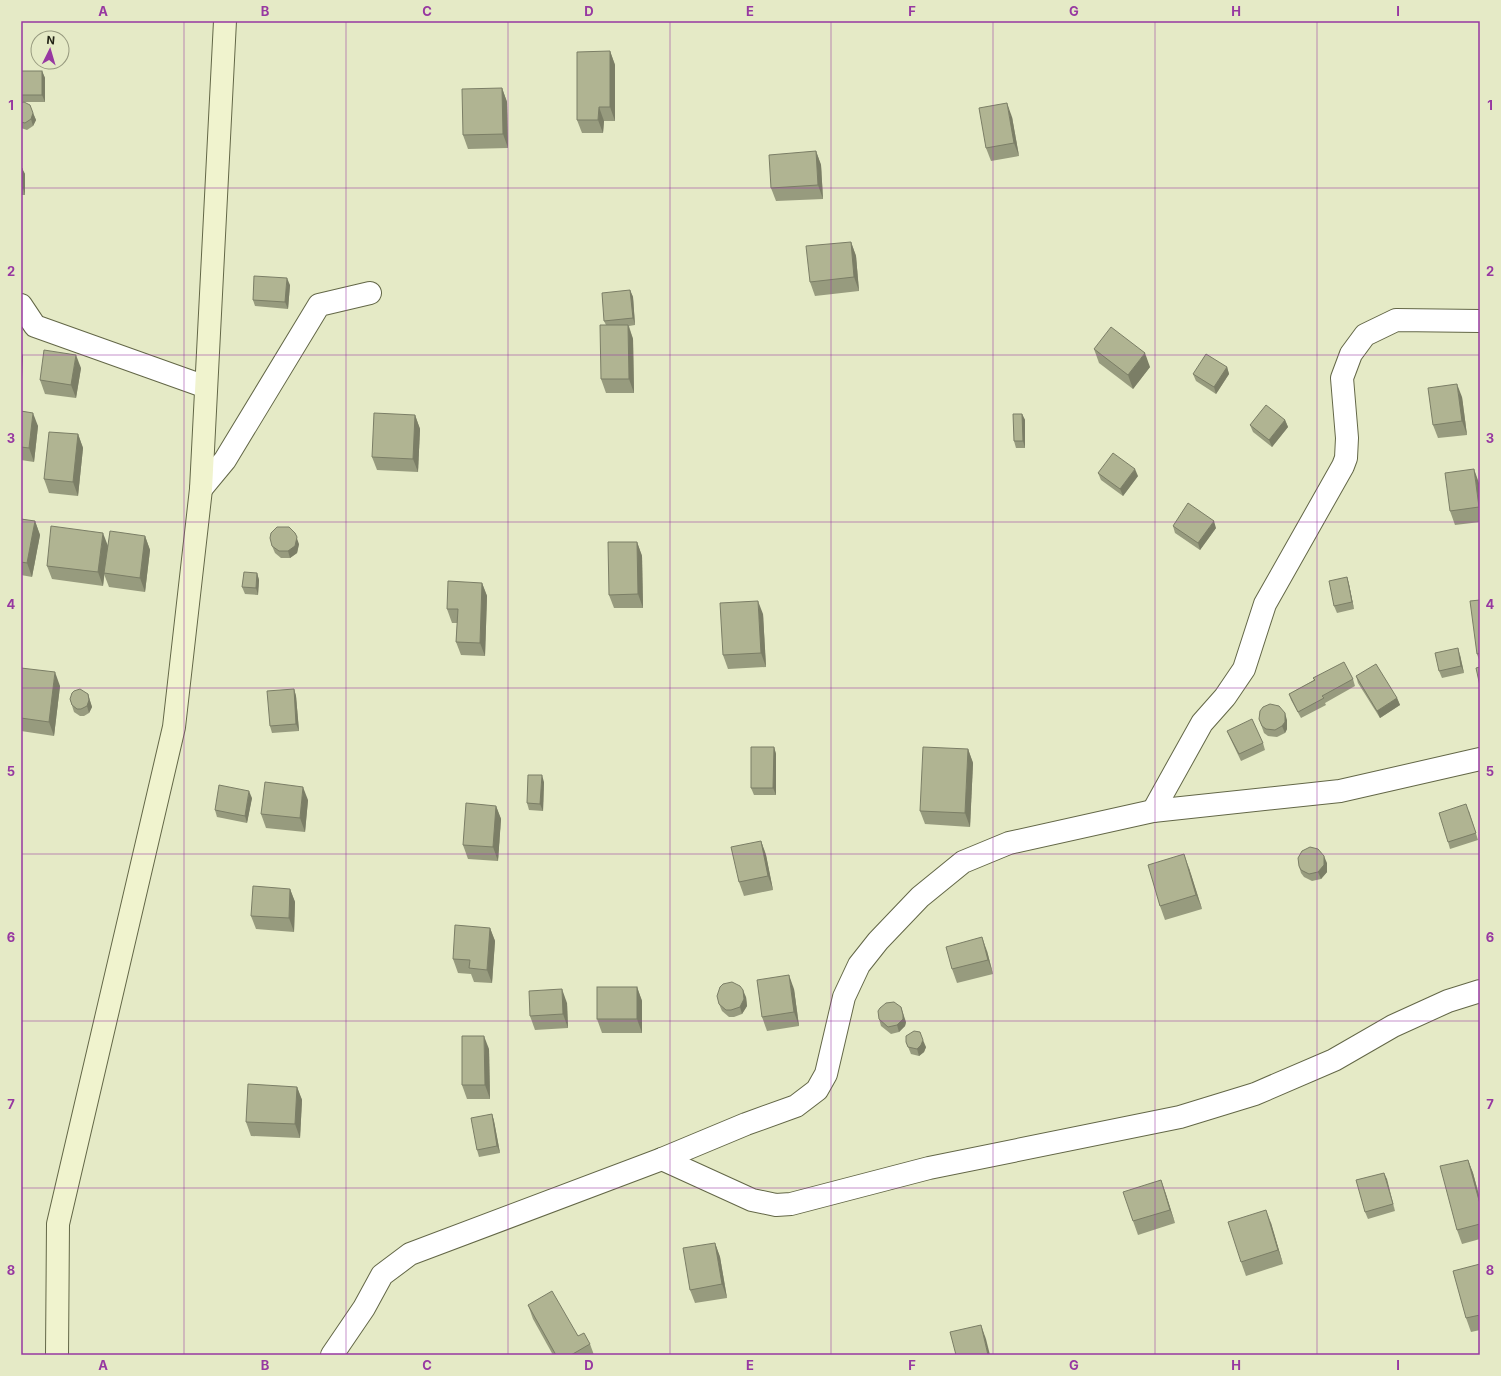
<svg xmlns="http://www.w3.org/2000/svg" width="1501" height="1376" viewBox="0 0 1501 1376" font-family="Inter,sans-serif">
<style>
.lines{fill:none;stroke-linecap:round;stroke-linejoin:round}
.minor-casing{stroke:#636747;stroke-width:24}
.secondary-casing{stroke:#636747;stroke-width:24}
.minor{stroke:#fff;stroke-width:22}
.secondary{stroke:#f0f3ce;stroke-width:22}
.wall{fill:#979b7e}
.shaded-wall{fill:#7b7e66}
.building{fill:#b0b492;stroke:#7b7e66}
.grid{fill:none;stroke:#9738a1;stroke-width:1;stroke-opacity:0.55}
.neatline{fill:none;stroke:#9738a1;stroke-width:1.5}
.grid-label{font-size:13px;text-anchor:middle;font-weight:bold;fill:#9738a1}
</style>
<rect width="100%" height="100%" fill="#e5eac6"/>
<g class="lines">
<defs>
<g id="minor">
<path d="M21 305 35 326 206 387"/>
<path d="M201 489 225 460 319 305 370 293"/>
<path d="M1153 811 1202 723 1225 697 1244 669 1265 604 1343 466 1346 458 1347 438 1342 378 1351 354 1365 335 1396 320 1480 321"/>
<path d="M662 1159 752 1200 776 1205 791 1204 929 1168 1180 1117 1255 1094 1334 1060 1393 1026 1448 1001 1480 991"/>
<path d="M332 1355 364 1308 382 1275 410 1254 662 1159 746 1124 796 1106 817 1090 826 1074 844 997 859 965 878 941 920 897 963 862 1009 843 1153 811 1340 791 1480 759"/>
</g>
<path id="secondary" d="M57 1355 58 1224 174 727 201 489 225 21"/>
</defs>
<use href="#minor" class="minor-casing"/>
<use href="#secondary" class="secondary-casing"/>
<use href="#minor" class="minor"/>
<use href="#secondary" class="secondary"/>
</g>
<g class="wall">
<path d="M610 51 615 65V121H604L603 133H582L577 120Z"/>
<path d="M21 71H42L45 78V102H21Z"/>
<path d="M502 88 507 102 508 148 468 149 463 135Z"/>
<path d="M21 103 33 113 36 120 33 126 27 130 21 128Z"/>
<path d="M1012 117 1019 156 991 161 986 148Z"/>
<path d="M816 151 821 165 823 199 776 201 771 188Z"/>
<path d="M21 168 25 174V195H21Z"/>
<path d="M851 242 856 256 859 291 815 296 810 282Z"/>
<path d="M290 285 288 309 255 306 253 300Z"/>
<path d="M630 290 633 297 635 325 629 326 633 339 634 393H606L601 379 606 325 604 321Z"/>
<path d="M1094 349 1150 367 1133 389 1099 363Z"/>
<path d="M1227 367 1229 374 1216 394 1196 381 1193 374Z"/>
<path d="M81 368 76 398 45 394 40 380Z"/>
<path d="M1462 397 1467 435 1438 438 1433 425Z"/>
<path d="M21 411 38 426 34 462 21 460Z"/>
<path d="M1022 414 1025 420V448H1016L1014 441Z"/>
<path d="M415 415 420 429 418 472 377 470 372 457Z"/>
<path d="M1285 420 1288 427 1272 447 1253 432 1250 425Z"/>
<path d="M78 434 83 448 78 496 49 493 44 479Z"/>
<path d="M1098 473 1138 476 1123 496 1101 480Z"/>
<path d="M1479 483 1480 493V522L1455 525 1450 511Z"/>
<path d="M21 519 35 521 40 535 32 577 21 575Z"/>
<path d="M1173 526 1216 528 1200 550 1175 533Z"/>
<path d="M145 536 150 550 145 592 109 587 104 574 103 586 52 579 47 566 108 546Z"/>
<path d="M637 542 642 556 643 608H614L609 595Z"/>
<path d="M299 544 297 553 290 558H281L275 553 272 546Z"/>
<path d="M257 573 259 580 258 595 245 594 242 587Z"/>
<path d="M1347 577 1349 584 1354 609 1337 613 1334 606Z"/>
<path d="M482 583 487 596 485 656 461 655 456 642 457 623H452L447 609Z"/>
<path d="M1480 600V663L1477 654Z"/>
<path d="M763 614 766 667 728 669 723 655Z"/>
<path d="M1460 655 1464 673 1442 678 1439 671Z"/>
<path d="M21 668 60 686 54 736 21 731Z"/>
<path d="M1356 676 1397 698 1400 705 1380 718 1358 683Z"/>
<path d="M1313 678 1353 679 1355 686 1325 703 1326 705 1301 718 1291 700 1289 694 1314 680Z"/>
<path d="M294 689 296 696 299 731 272 733 270 726Z"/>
<path d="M70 699 90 701 92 707 89 713 84 716H80L74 712Z"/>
<path d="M1259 719 1287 720V729L1285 733 1277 737 1268 736 1264 733Z"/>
<path d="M1227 731 1263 743 1265 750 1241 761 1230 738Z"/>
<path d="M774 747 776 754V795H754L751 788Z"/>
<path d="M968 749 973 763 970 827 925 824 920 811Z"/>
<path d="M544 782 543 811 529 810 527 803Z"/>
<path d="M252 798 247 823 217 817 215 810Z"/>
<path d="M308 800 305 832 266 828 261 814Z"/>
<path d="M496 806 501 819 498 861 468 859 463 845Z"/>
<path d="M1469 811 1478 840 1450 849 1448 842Z"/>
<path d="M761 841 766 855 773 890 744 896 739 882Z"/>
<path d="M1327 863V872L1321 879 1312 881 1304 877 1301 873 1299 866Z"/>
<path d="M1189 868 1202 909 1165 920 1160 906Z"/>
<path d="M290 889 295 902 294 932 256 929 251 916Z"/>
<path d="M490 928 495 941 492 983 474 982 471 974 458 973 453 959Z"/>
<path d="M987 951 993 974 957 983 952 969Z"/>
<path d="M637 987 642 1001V1033H602L597 1019Z"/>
<path d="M794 989 799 1026 767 1031 762 1017Z"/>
<path d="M746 997 747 1006 742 1014 734 1017H729L722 1011 719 1004Z"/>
<path d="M567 1003 568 1028 535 1030 530 1016Z"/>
<path d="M879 1019 906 1022 905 1026 899 1032 891 1034 881 1026Z"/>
<path d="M906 1042 926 1047 924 1052 919 1056 911 1054Z"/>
<path d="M489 1049 490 1099H467L462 1085Z"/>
<path d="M297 1087 302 1100 300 1138 251 1136 246 1122Z"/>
<path d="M492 1114 494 1121 500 1153 479 1157 477 1150Z"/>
<path d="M1468 1160 1473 1173 1480 1199V1239L1462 1244 1457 1230Z"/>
<path d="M1384 1173 1395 1211 1368 1219 1365 1212Z"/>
<path d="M1161 1180 1175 1223 1138 1235 1133 1221Z"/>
<path d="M1271 1223 1283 1264 1246 1276 1241 1262Z"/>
<path d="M715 1243 720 1257 727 1298 695 1303 690 1290Z"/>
<path d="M1480 1264V1330L1471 1332 1466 1318Z"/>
<path d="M528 1305 590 1344 594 1355H553L533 1319Z"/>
</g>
<g class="shaded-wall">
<path d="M610 51 615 65V121L610 107Z"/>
<path d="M42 71 45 78V102L42 95Z"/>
<path d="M502 88 507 102 508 148 503 134Z"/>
<path d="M1007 103 1012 117 1019 156 1014 143Z"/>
<path d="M599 107 604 121 603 133 598 120Z"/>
<path d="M33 113 36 120 33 126 31 119Z"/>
<path d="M816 151 821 165 823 199 818 185Z"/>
<path d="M22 168 25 174V195L23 188Z"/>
<path d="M851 242 856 256 859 291 854 277Z"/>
<path d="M287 278 290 285 288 309 285 302Z"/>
<path d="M630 290 633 297 635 325 633 318Z"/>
<path d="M628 325 633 339 634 393 629 379Z"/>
<path d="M21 351 23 356 22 379 21 377Z"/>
<path d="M1145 353 1150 367 1133 389 1128 375Z"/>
<path d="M76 355 81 368 76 398 71 385Z"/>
<path d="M1227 367 1229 374 1216 394 1214 387Z"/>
<path d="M1457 384 1462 397 1467 435 1462 421Z"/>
<path d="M33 413 38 426 34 462 29 448Z"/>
<path d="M1022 414 1025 420V448L1023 441Z"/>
<path d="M415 415 420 429 418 472 413 459Z"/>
<path d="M1285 420 1288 427 1272 447 1269 440Z"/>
<path d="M78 434 83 448 78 496 73 482Z"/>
<path d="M1135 469 1138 476 1123 496 1120 489Z"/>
<path d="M1474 469 1479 483 1480 493V510L1479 507Z"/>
<path d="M35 521 40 535 32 577 27 563Z"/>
<path d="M1214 521 1216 528 1200 550 1198 543Z"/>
<path d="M103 533 108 546 103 586 98 572Z"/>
<path d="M295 533 299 544 297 553 290 558 288 551Z"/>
<path d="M145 536 150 550 145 592 140 578Z"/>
<path d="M637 542 642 556 643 608 638 594Z"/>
<path d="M257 573 259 580 258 595 256 588Z"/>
<path d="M1347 577 1349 584 1354 609 1352 602Z"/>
<path d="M482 583 487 596 485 656 480 643Z"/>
<path d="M758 601 763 614 766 667 761 653Z"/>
<path d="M1458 648 1460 655 1464 673 1461 666Z"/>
<path d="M55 672 60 686 54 736 49 722Z"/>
<path d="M294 689 296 696 299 731 296 724Z"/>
<path d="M88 694 92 707 89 713 87 706Z"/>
<path d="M1397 698 1400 705 1380 718 1377 711Z"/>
<path d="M1285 713 1287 720V729L1285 733 1282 726Z"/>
<path d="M774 747 776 754V795L773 788Z"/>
<path d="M968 749 973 763 970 827 965 813Z"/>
<path d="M542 775 544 782 543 811 540 804Z"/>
<path d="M303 787 308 800 305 832 300 818Z"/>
<path d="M249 791 252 798 247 823 245 816Z"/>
<path d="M496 806 501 819 498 861 493 847Z"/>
<path d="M761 841 766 855 773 890 768 876Z"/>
<path d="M1184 854 1189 868 1202 909 1196 895Z"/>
<path d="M1324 856 1327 863V872L1321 879 1318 872Z"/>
<path d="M290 889 295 902 294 932 289 918Z"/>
<path d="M490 928 495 941 492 983 487 970Z"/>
<path d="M982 937 987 951 993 974 988 960Z"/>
<path d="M789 975 794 989 799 1026 794 1012Z"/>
<path d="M637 987 642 1001V1033L637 1019Z"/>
<path d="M562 989 567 1003 568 1028 563 1014Z"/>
<path d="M743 990 746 997 747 1006 742 1014 740 1007Z"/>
<path d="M901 1007 906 1022 905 1026 899 1032 897 1025Z"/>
<path d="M484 1036 489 1049 490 1099 485 1085Z"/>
<path d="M923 1040 926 1047 924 1052 919 1056 917 1049Z"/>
<path d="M297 1087 302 1100 300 1138 295 1124Z"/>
<path d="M492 1114 494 1121 500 1153 497 1146Z"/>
<path d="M1468 1160 1473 1173 1480 1199V1204Z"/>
<path d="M1384 1173 1387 1179 1395 1211 1393 1204Z"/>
<path d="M1161 1180 1166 1194 1175 1223 1170 1210Z"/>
<path d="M1266 1210 1271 1223 1283 1264 1278 1250Z"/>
<path d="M715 1243 720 1257 727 1298 722 1284Z"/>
<path d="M981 1325 986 1339 990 1355H988Z"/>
</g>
<g class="building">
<path d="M610 51V107H599L598 120H577V52Z"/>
<rect x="21" y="71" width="21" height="24"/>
<path d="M502 88 503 134 463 135 462 89Z"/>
<path d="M24 102 30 105 33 113 31 119 25 123 21 122V103Z"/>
<path d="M1007 103 1014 143 986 148 979 108Z"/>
<path d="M816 151 818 185 771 188 769 155Z"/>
<path d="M21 168H22L23 188H21Z"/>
<path d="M851 242 854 277 810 282 806 246Z"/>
<path d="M254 276 287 278 285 302 253 300Z"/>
<path d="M630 290 633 318 604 321 602 293Z"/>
<path d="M600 325H628L629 379H601Z"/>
<path d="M1111 327 1145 353 1128 375 1094 349Z"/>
<path d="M44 350 76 355 71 385 40 380Z"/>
<path d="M1206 354 1227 367 1214 387 1193 374Z"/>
<path d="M1457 384 1462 421 1433 425 1428 388Z"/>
<path d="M1266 405 1285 420 1269 440 1250 425Z"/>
<path d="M21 411 33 413 29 448 21 447Z"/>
<path d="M374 413 415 415 413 459 372 457Z"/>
<path d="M1013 414H1022L1023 441H1014Z"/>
<path d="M49 432 78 434 73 482 44 479Z"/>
<path d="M1113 453 1135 469 1120 489 1098 473Z"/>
<path d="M1474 469 1479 507 1450 511 1445 473Z"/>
<path d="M1188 503 1214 521 1198 543 1173 526Z"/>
<path d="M21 519 35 521 27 563 21 562Z"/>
<path d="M51 526 103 533 98 572 47 566Z"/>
<path d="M277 527H289L295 533 297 537 295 546 288 551H279L272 546 270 538 271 533Z"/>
<path d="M110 531 145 536 140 578 104 573Z"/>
<path d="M608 542H637L638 594 609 595Z"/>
<path d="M244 572 257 573 256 588 242 587Z"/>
<path d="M1347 577 1352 602 1334 606 1329 581Z"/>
<path d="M448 581 482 583 480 643 456 642 458 609H447Z"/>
<path d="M1480 600V653L1477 654 1470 601Z"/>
<path d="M758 601 761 653 723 655 720 603Z"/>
<path d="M1458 648 1461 666 1439 671 1435 653Z"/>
<path d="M1344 662 1353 679 1322 696 1324 698 1298 712 1289 694 1315 680 1313 678Z"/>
<path d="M1376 664 1397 698 1377 711 1356 676Z"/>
<path d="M1480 667V686L1476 668Z"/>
<path d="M21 668 55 672 49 722 21 718Z"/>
<path d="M80 689 88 694 89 700 87 706 81 709H77L72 705 70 699 72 693 74 691Z"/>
<path d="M294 689 296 724 270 726 267 691Z"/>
<path d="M1270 704 1279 706 1285 713V722L1282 726 1275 730 1266 729 1262 726 1259 719 1260 711 1263 707Z"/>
<path d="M1252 719 1263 743 1239 754 1227 731Z"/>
<path d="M751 747H774L773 788H751Z"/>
<path d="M923 747 968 749 965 813 920 811Z"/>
<path d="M528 775H542L540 804 527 803Z"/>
<path d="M265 782 303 787 300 818 261 814Z"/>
<path d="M219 785 249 791 245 816 215 810Z"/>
<path d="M466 803 496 806 493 847 463 845Z"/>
<path d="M1466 804 1476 833 1448 842 1439 813Z"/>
<path d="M761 841 768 876 739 882 731 847Z"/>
<path d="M1310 847 1318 849 1324 856V865L1318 872 1309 874 1301 870 1299 866 1298 858 1302 851Z"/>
<path d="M1184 854 1196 895 1160 906 1148 865Z"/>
<path d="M253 886 290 889 289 918 251 916Z"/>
<path d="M455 925 490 928 487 970 469 968 470 960 453 959Z"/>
<path d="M982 937 988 960 952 969 946 947Z"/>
<path d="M789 975 794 1012 762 1017 757 980Z"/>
<path d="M732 982 740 986 743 990 744 999 740 1007 731 1010H726L719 1004 717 996 720 987 723 984Z"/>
<rect x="597" y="987" width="40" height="32"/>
<path d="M562 989 563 1014 530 1016 529 991Z"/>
<path d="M894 1002 901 1007 903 1015V1019L897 1025 888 1027 879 1019 878 1011 880 1008 886 1003Z"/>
<path d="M914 1031 920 1032 923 1040 921 1045 917 1049 908 1047 906 1042V1036Z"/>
<path d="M462 1036H484L485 1085H462Z"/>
<path d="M248 1084 297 1087 295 1124 246 1122Z"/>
<path d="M492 1114 497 1146 477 1150 471 1118Z"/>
<path d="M1468 1160 1480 1204V1224L1457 1230 1440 1166Z"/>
<path d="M1384 1173 1393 1204 1365 1212 1356 1180Z"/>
<path d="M1161 1180 1170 1210 1133 1221 1123 1192Z"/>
<path d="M1266 1210 1278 1250 1241 1262 1228 1222Z"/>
<path d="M715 1243 722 1284 690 1290 683 1248Z"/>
<path d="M1480 1264V1315L1466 1318 1453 1271Z"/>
<path d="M552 1291 578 1336 584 1333 590 1344 571 1355H556L528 1305Z"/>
<path d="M981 1325 988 1355H956L950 1332Z"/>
</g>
<path class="grid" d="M184 21V1355M346 21V1355M508 21V1355M670 21V1355M831 21V1355M993 21V1355M1155 21V1355M1317 21V1355M21 188H1480M21 355H1480M21 522H1480M21 688H1480M21 854H1480M21 1021H1480M21 1188H1480"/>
<rect width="1501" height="1376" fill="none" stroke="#e5eac6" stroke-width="44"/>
<g transform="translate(50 50) rotate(5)"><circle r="19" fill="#e5eac6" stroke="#979a7f"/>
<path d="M0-3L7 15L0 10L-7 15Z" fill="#9738a1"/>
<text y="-6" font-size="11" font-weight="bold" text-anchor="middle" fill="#212215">N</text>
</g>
<rect x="22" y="22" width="1457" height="1332" class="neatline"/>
<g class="grid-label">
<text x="103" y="16">A</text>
<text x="265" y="16">B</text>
<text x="427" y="16">C</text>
<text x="589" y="16">D</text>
<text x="750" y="16">E</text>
<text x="912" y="16">F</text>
<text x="1074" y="16">G</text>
<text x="1236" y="16">H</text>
<text x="1398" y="16">I</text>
<text x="11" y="110">1</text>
<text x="1490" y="110">1</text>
<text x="11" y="276">2</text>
<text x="1490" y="276">2</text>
<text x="11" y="443">3</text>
<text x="1490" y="443">3</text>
<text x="11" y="609">4</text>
<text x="1490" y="609">4</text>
<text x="11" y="776">5</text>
<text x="1490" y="776">5</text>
<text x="11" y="942">6</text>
<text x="1490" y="942">6</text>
<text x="11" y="1109">7</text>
<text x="1490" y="1109">7</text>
<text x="11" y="1275">8</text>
<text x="1490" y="1275">8</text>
<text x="103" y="1370">A</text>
<text x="265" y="1370">B</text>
<text x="427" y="1370">C</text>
<text x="589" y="1370">D</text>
<text x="750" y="1370">E</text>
<text x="912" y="1370">F</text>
<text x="1074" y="1370">G</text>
<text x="1236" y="1370">H</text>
<text x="1398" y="1370">I</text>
</g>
</svg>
